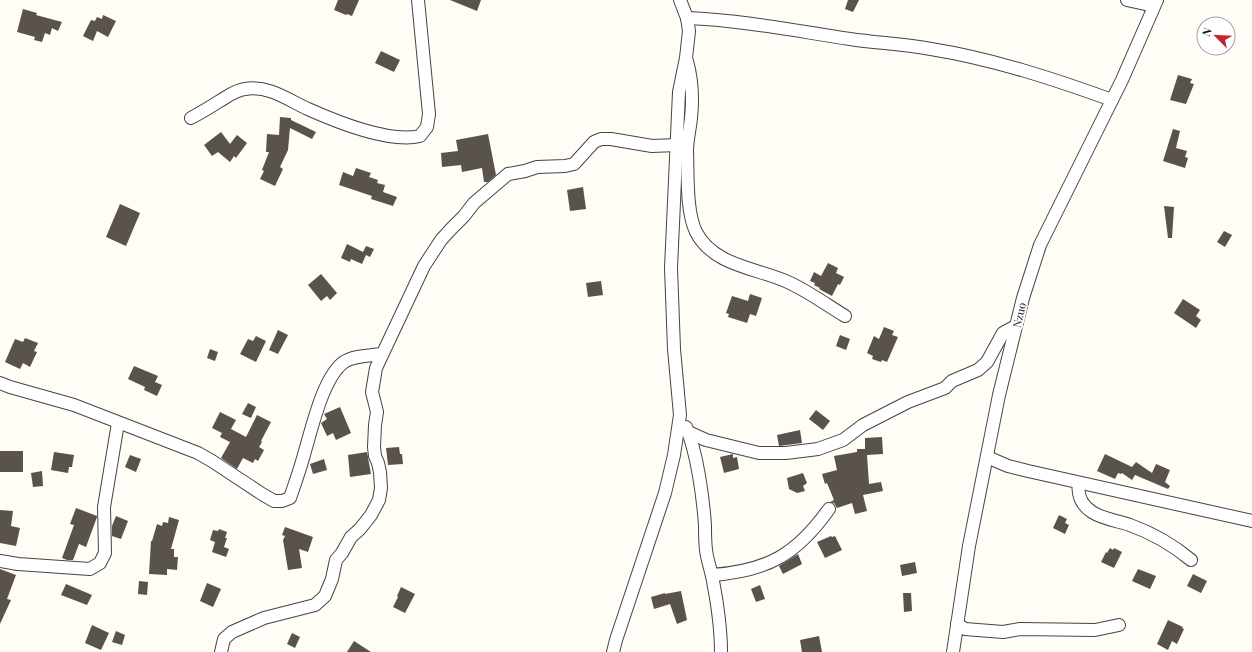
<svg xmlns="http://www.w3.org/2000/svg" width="1252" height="652" viewBox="0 0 1252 652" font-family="'Playfair Display',serif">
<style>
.building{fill:#5a524d}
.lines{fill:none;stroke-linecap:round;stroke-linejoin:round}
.minor-casing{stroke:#444;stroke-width:14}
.minor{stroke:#fff;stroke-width:12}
.labels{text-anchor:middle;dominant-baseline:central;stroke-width:4;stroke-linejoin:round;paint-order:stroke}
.street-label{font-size:11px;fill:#111;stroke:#fff}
</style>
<rect width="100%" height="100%" fill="#fffdf5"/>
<g class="building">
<path d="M338 0H359L352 16 347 14 346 15 334 10Z"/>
<path d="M450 0H481L477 11Z"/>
<path d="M848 0H859L853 12 845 9Z"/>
<path d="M23 9 37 13 36 15 62 22 58 31 52 28 50 35 45 33 42 42 34 40 35 37 17 32Z"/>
<path d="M103 15 116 21 108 37 97 31 93 41 83 36 91 20 95 21 97 17 102 19Z"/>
<path d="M381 51 400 60 394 72 375 63Z"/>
<path d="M1178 75 1192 79 1190 83 1194 84 1186 104 1170 100Z"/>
<path d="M280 117 291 118V120L316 132 312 139 290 128 288 150 280 167 283 169 275 186 260 179 264 171 262 170 269 152H266L267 134 279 135Z"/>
<path d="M1173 129 1180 131 1176 148 1187 151 1185 157 1188 158 1185 168 1163 161Z"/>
<path d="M221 132 230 144 237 135 247 143 236 158 234 156 230 162 218 152 212 156 204 145Z"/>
<path d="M488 134 496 175 488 182H484L482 168 462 172 461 165 442 167 441 153 458 151 456 140Z"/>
<path d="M356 168 371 173 369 177 378 180 377 183 385 185 383 192 397 197 393 206 371 199 372 196 339 185 343 172 353 176Z"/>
<path d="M583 187 586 209 570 211 567 190Z"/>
<path d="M120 204 140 213 126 246 106 237Z"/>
<path d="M1164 206 1174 207 1172 238H1168Z"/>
<path d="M1224 231 1232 235 1225 247 1217 242Z"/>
<path d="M347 244 363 252 366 246 374 249 370 257 366 255 362 264 351 259 350 262 341 258Z"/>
<path d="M828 263 838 268 836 273 844 277 840 285 838 284 832 296 819 289 820 288 814 285 815 283 810 281 814 272 821 276Z"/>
<path d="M321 274 337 293 330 300 327 296 321 301 308 285Z"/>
<path d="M601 281 603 295 588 297 586 283Z"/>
<path d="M750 294 762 298 756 316 750 314 747 323 728 317 729 314 726 313 732 296 748 301Z"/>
<path d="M1183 299 1200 310 1196 316 1201 320 1196 328 1174 313Z"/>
<path d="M884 327 894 331 892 335 898 337 887 362 882 360 881 362 872 359 873 356 867 353 874 336 879 339Z"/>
<path d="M278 330 288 335 278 354 269 350Z"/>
<path d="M840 335 850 339 846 350 836 346Z"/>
<path d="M256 336 266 341 256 362 240 354 248 339 253 341Z"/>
<path d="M25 338 38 343 34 351 37 352 30 367 23 363 20 369 5 362 15 339 23 342Z"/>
<path d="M210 349 218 352 215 361 207 358Z"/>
<path d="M134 366 158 376 155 382 162 385 157 396 144 390 145 387 128 379Z"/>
<path d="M248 403 256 407 251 418 242 414Z"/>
<path d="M340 407 351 433 336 440 333 433 327 436 321 423 327 419 324 414Z"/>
<path d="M816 410 830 421 823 430 809 419Z"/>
<path d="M220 412 236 420 231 429 246 437 257 415 271 422 261 441 262 442 259 447 264 450 258 461 255 459 253 463 243 458 237 469 221 458 230 442 220 437 222 433 212 428Z"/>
<path d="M800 430 802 443 779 446 777 435Z"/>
<path d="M882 437 883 454 867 455 869 484 881 482 883 491 863 495 867 511 855 514 852 503 837 508 834 503 830 502 834 500 827 483 825 484 822 474 837 470 834 456 857 452V449H865V438Z"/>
<path d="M399 447 400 454H402L403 464 388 465 386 448Z"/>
<rect x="0" y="451" width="23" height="21"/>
<path d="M54 452 74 455 72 467H69L68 473 51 470Z"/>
<path d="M367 452 371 474 350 477 348 455Z"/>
<path d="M733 454V458L737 457 739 469 724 473 720 457Z"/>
<path d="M1105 454 1132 467 1136 462 1152 473 1156 464 1170 470 1165 482 1170 486 1168 489 1135 475 1132 480 1122 473 1121 474 1118 473 1115 479 1097 471Z"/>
<path d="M130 455 141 459 136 472 125 467Z"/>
<path d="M324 459 327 470 313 474 310 464Z"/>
<path d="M42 471 43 486 33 487 31 473Z"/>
<path d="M803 473 807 483 803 486 805 491 797 493 789 489 787 478Z"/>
<path d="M76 508 97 516V517L86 547 79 544 73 560H67L62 558 74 525 70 524Z"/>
<path d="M0 510 13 511 11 526 20 528 16 546 0 543Z"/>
<path d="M1059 515 1067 519 1065 523 1069 525 1065 534 1053 528Z"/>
<path d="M116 516 128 521 121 539 112 536V526Z"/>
<path d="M169 517 179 520 171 549H174V557H178L177 570 167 569V575L149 574 151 541H152L157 524 162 526 163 522 168 523Z"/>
<path d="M285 527 313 537 308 552 299 549 302 568 288 570 283 540 285 536 282 535Z"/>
<path d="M219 529 227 532 225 538H227L224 547 229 549 226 557 212 552 215 542 210 540 213 530 218 531Z"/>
<path d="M831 536 832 537 835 536 842 550 825 558 817 542Z"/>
<path d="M1110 548 1113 550 1114 548 1122 552 1114 568 1101 562 1106 552 1107 553Z"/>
<path d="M798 554 802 564 783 574 779 566Z"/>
<path d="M915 562 917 573 902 576 900 565Z"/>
<path d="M0 569 16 575 7 599 11 600 0 624Z"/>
<path d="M1138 569 1156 576 1150 589 1132 581Z"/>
<path d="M1193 574 1207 581 1201 593 1187 586Z"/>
<path d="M139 581 148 582 147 595 138 594Z"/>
<path d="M207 583 221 589 213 607 200 601Z"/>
<path d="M66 584 92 595 87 605 61 595Z"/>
<path d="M760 585 765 599 756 602 751 589Z"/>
<path d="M401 587 415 594 405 613 393 607 398 597 397 596Z"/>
<path d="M681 591 687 620 677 624 670 604 654 609 651 597 665 593V594Z"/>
<path d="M903 593H911L912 611 904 612Z"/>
<path d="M1168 620 1183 627 1182 628 1184 629 1177 644 1172 641 1168 650 1157 644Z"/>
<path d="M92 625 109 633 101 650 85 643Z"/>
<path d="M116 631 125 635 122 645 112 642Z"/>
<path d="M292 633 300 637 295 648 287 644Z"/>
<path d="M819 636 822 652H802L800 640Z"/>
<path d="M354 641 371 652H347Z"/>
</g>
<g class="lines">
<defs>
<g id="minor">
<path d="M1127 0 1154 6"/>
<path d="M687 18C742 20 796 31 850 39 877 43 904 44 931 49 993 59 1054 79 1112 100"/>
<path d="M687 61C692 79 693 99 691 118 690 129 687 140 687 151 688 175 686 211 696 232 714 267 759 268 790 283 809 292 827 305 845 316"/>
<path d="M191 118C200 113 209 108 218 102 227 97 235 90 245 89 269 85 288 100 308 109 337 122 389 143 420 136L427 127 429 114 418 0"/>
<path d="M0 383 10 387 74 405 198 453 212 461 262 494 274 501H282L290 498C295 483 301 467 305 451 312 428 323 377 344 362 354 355 371 356 382 354"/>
<path d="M686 427C697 452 703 497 705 525 705 533 705 542 706 550 707 559 710 567 712 576 717 601 721 627 721 652"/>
<path d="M688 432 706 440 759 453H786L818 449 843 440 863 425 908 402 945 388 952 381 978 370 987 362 1003 333 1016 326"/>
<path d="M987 457 1008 466 1028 471 1252 521"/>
<path d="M1079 483C1077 494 1081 505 1092 512 1103 519 1118 521 1130 525 1152 533 1173 545 1191 560"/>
<path d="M0 561 18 564 90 569 100 563 105 553 104 507 118 423"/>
<path d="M712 575C768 571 797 554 829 509"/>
<path d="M957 624 965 629 1003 632 1020 629 1095 630 1119 625"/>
<path d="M221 652 224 639 232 632 264 618 315 605 325 596 332 579 336 560 342 553 351 537 360 529 371 515 379 500 381 488 380 472 378 463 375 456 374 447 375 425 377 412 372 392 376 368 424 266 441 240 451 229 464 216 474 203 508 174 525 171 537 167 565 166 574 164 594 142 601 139H611L652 146 677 145"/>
<path d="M613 652 616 640 665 493 674 455 680 415 674 349 671 268 679 92 686 58 689 31 687 18 680 0"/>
<path d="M953 652 969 546 999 395 1023 298 1040 245 1122 80 1157 0"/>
</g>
</defs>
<use href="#minor" class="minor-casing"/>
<use href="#minor" class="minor"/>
</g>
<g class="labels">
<g class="street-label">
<text transform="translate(1019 315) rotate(-77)">Nzuo</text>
</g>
</g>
<g transform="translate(1216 36) rotate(294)"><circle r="19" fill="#ffffff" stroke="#a0a0a0"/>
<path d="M0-3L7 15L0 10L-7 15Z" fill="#c4262e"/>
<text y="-6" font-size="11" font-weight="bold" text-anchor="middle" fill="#111111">N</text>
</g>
</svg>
